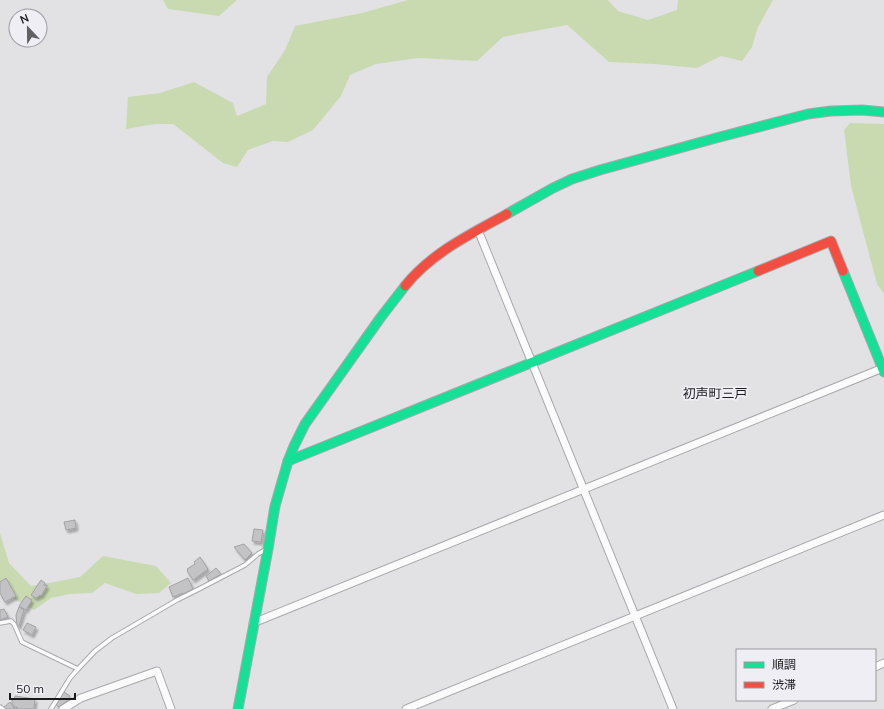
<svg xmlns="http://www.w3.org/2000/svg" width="884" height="709" viewBox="0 0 884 709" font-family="Mulish,'Noto Sans JP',sans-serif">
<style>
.green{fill:#c9dab1}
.building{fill:#c3c2c5;stroke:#a3a2a5;filter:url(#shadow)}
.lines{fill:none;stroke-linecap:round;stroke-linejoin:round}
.lane-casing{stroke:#a9a9ab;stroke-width:5.5}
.street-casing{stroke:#a9a9ab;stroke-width:9}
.fast-casing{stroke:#a9a9ab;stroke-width:11}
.jam-casing{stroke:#a9a9ab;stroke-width:11}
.lane{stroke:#fbfbfb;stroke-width:3.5}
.street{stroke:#fbfbfb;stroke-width:7}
.fast{stroke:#16e098;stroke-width:9}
.jam{stroke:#f24e42;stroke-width:9}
.labels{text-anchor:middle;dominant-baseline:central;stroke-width:3.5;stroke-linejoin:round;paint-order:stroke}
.quarter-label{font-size:13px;fill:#1b1a1c;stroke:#efeef4}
</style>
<defs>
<filter id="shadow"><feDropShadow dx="2" dy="3" stdDeviation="1" flood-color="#0004"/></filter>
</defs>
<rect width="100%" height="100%" fill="#e2e2e5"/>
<g class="green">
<path d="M163 0H237L219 16 168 9Z"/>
<path d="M408 0H608L618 11 648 20 677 10 678 0H773L758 27 752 47 742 61 721 56 697 68 654 64 609 62 567 25 503 37 477 61 418 58 376 64 350 75 341 96 313 130 288 142 273 141 248 150 237 167 223 163 173 124H155L126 129 128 97 160 93 194 82 233 103 237 116 266 104 267 77 285 50 295 26 362 13Z"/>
<path d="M850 123 884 124V294L877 284 851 186 844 130Z"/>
<path d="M0 533 9 563 31 586 60 581 80 577 103 556 156 566 171 583 159 593 136 594 105 583 92 593 70 594 51 598 34 610 9 596 0 582Z"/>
</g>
<g class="building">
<path d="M75 520 76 528 66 530 64 522Z"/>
<path d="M254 529 263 530 261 542 252 541Z"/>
<path d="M244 544 252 553 245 560 234 547Z"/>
<path d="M200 557 208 569 193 580 187 571 188 570 187 569 195 564 194 562Z"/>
<path d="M216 568 221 574 209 581 206 576Z"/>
<path d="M6 578 16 596 5 602 0 593V582Z"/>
<path d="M188 578 193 589 183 594V593L173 597 169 587Z"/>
<path d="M41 580 45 583 44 585 47 586 41 596 40 595 36 598 31 595Z"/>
<path d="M26 596 32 600 26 610 19 606Z"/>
<path d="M19 607 24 610 19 626H17L16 615Z"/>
<path d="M4 609 8 617 0 620V610Z"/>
<path d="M27 623 36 627 32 635 23 630Z"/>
<path d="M64 692 70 696 66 702 61 705 59 707 56 705Z"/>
<path d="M15 696 35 699 34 709H17V707H14L12 703V700L14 699Z"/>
<path d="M10 702 15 709H6L4 707Z"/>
</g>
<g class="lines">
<defs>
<g id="lane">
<path d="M0 623 11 621 14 624 22 642 78 669"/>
<path d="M0 707 3 709"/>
<path d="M51 709 70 678 78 669 95 651 112 638 177 600 199 589 245 565 258 554 265 550"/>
</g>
<g id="street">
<path d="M478 230 673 709"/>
<path d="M253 623 883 368"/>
<path d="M875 667 884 663"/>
<path d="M63 709 81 698 157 671 171 709"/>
<path d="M406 709 884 515"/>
<path d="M772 709 794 700"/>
</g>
<g id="fast">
<path d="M507 214 553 188 572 179 600 170 716 138 808 114 831 111 862 110 884 112"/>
<path d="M843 271 884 372"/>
<path d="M288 461 758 271"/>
<path d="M238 709 268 549 275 506 288 461 294 446 305 424 381 317 405 286"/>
</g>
<g id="jam">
<path d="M758 271 831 241 843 271"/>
<path d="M405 286C431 253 471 234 507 214"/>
</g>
</defs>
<use href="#lane" class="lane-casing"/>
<use href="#street" class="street-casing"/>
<use href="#fast" class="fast-casing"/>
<use href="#jam" class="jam-casing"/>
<use href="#lane" class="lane"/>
<use href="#street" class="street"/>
<use href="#fast" class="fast"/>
<use href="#jam" class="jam"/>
</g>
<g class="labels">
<g class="quarter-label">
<text x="715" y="393">初声町三戸</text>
</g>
</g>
<rect x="736" y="649" width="140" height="52" fill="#efeef4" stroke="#9a999e"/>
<rect x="744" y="662" width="20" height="6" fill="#16e098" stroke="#9a999e"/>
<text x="772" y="669" font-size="12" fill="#1b1a1c">順調</text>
<rect x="744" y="682" width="20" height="6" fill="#f24e42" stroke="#9a999e"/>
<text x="772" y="689" font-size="12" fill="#1b1a1c">渋滞</text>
<g transform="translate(28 28) rotate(338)"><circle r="19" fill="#efeef4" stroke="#9a999e"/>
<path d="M0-3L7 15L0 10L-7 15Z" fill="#616062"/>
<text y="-6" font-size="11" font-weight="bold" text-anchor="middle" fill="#1b1a1c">N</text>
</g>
<path d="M10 693v6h65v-6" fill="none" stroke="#1b1a1c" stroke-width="2"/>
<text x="16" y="693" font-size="12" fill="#1b1a1c" stroke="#efeef4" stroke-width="3" paint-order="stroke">50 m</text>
</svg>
